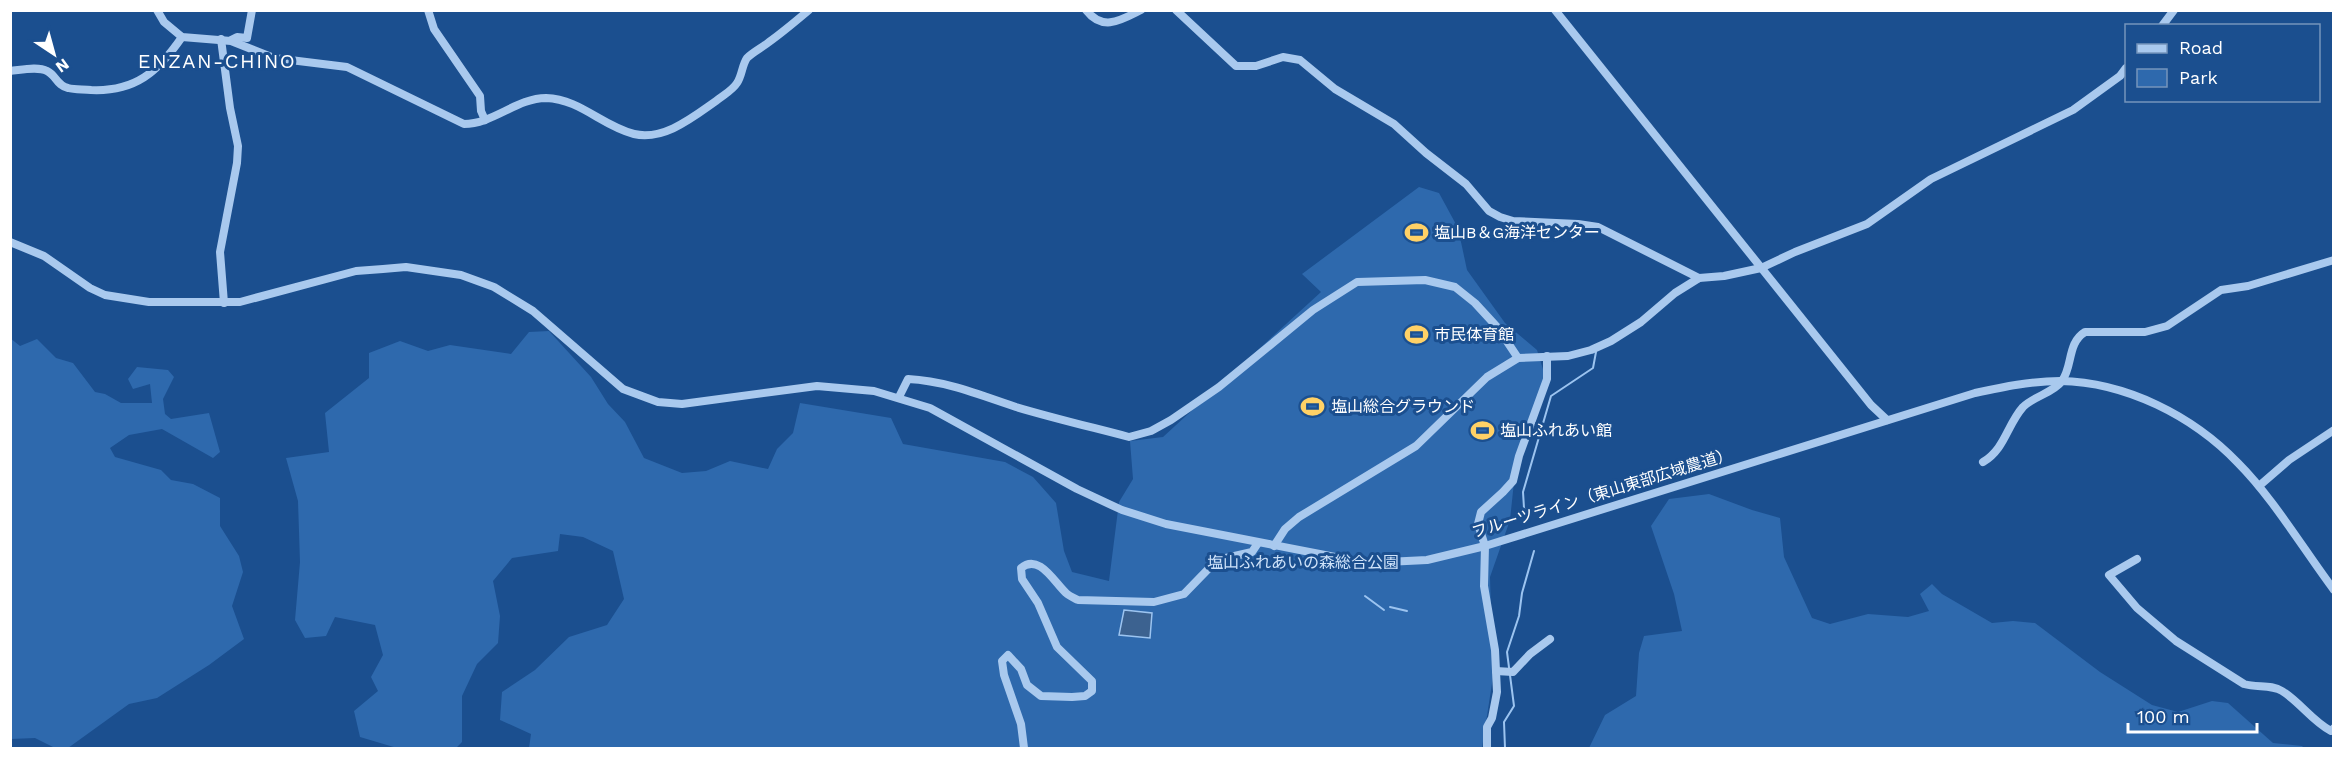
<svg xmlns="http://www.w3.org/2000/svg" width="2344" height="759" viewBox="0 0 2344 759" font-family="'Work Sans','Noto Sans JP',sans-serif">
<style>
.green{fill:#2e69ad}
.water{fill:#3c6290;stroke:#9cc4f0;stroke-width:1.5}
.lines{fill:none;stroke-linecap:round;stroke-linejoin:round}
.stream{stroke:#9cc4f0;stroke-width:2}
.minor{stroke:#a9c9ee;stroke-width:8}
.labels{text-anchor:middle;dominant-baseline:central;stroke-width:6;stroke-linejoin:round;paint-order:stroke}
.poi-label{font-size:16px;fill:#fff;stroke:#1b4f8f;text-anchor:start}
.street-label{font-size:16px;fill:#fff;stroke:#1b4f8f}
.park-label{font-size:16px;fill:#cfe3fa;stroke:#1b4f8f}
.quarter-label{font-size:20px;letter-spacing:1.5px;fill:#fff;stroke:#1b4f8f}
</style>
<rect width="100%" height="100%" fill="#1b4f8f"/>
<g class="green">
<path d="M1419 187 1439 193 1458 228 1467 270 1505 323 1537 350 1546 379 1514 482 1510 520 1490 577 1493 677 1482 748H529L531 734 500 720 502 692 535 670 569 637 607 625 624 599 613 551 583 537 560 534 558 551 512 558 493 581 500 616 498 643 477 664 462 696V742L456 748H397L360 737 354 711 378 691 371 677 383 655 375 625 335 617 326 636 305 638 295 620 300 562 298 501 286 458 329 452 325 413 369 378V353L400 341 428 351 450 345 511 354 529 332 549 331 591 377 608 404 625 422 644 458 682 473 706 471 730 461 768 469 777 449 793 433 800 403 891 418 903 444 1005 462 1033 477 1056 503 1064 551 1072 572 1109 581 1119 502 1133 479 1130 441 1163 437 1321 292 1302 274Z"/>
<path d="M10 338 20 346 37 339 56 358 73 363 95 392 105 394 121 403H152L150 384 133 389 128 379 137 367 168 370 174 377 163 399 165 414 171 419 209 413 220 452 213 458 162 429 129 435 110 448 115 457 161 470 171 480 193 484 220 498V526L239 556 243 572 232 606 244 639 209 665 157 698 129 704 68 748H55L35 738 11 739Z"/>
<path d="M1709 494 1752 510 1780 518 1784 557 1812 618 1830 624 1868 614 1908 617 1929 611 1920 594 1932 584 1942 594 1992 623 2013 621 2035 623 2100 672 2152 705 2178 712 2212 701 2228 703 2273 743 2302 746 2304 748H1589L1605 715 1636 696 1639 653 1644 636 1682 631 1674 594 1651 526 1669 499Z"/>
</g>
<path class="water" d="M1124 610 1152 613 1150 638 1119 635Z"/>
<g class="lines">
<g class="stream">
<path d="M1530 515 1524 508 1523 492 1551 396 1593 368 1596 352"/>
<path d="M1365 596 1384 610"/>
<path d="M1390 607 1407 611"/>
<path d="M1505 748 1504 722 1514 706 1507 652 1519 616 1522 593 1534 551"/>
</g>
<g class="minor">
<path d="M157 10 164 22 182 37 231 41 274 58 347 67 464 124C493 124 517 98 546 98 580 99 602 126 634 134 664 141 693 117 716 101 723 95 732 91 737 83 742 76 742 65 747 58 753 52 763 47 769 42 783 32 796 21 809 10"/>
<path d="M428 10 434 29 480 96 481 111 485 120"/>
<path d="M1086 10C1103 32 1121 20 1141 10"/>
<path d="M1176 10 1236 66H1256L1283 57 1300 60 1335 89 1394 124 1426 153 1466 184 1489 211 1500 217 1513 221 1578 224 1598 227 1699 278"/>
<path d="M1555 10 1871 405 1887 420"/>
<path d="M2162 26 2174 10"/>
<path d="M221 39 230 108 238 146 237 163 220 252 224 303"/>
<path d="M231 40 237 37 247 38 252 10"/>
<path d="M10 71C21 70 38 66 47 71 56 75 57 86 68 88 75 90 84 89 91 90 135 92 158 72 182 37"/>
<path d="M10 242 44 256 90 288 105 295 149 302H240L356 271 383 269 406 267 461 275 494 287 533 311 623 389 658 402 682 404 817 386 874 391 930 408 1077 489 1122 510 1166 524 1366 563 1427 560 1485 546 1975 393C2003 387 2031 381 2060 381 2126 382 2193 416 2238 463 2273 498 2304 550 2334 590"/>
<path d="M899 397 908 379C947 381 980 395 1016 407 1053 418 1091 427 1129 437L1151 431 1171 420 1219 387 1313 310 1357 282 1425 280 1455 287 1475 303 1498 328 1518 358"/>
<path d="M1983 462C2005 449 2007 425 2023 407 2034 396 2053 393 2062 381 2073 366 2067 343 2085 332H2145L2167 326 2221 290 2248 286 2334 260"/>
<path d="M2259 486 2289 460 2334 430"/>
<path d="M1274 546 1285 529 1299 517 1416 446 1487 377 1518 358 1568 356 1591 350 1611 341 1641 322 1675 293 1699 278 1724 276 1761 268 1795 252 1867 224 1931 179 2073 110 2120 76 2126 68"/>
<path d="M2137 559 2109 575 2137 608 2176 641 2244 684C2257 688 2271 684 2282 691 2300 702 2312 721 2331 731L2334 728"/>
<path d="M1496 671 1513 672 1530 654 1550 639"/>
<path d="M1024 748 1021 724 1004 675 1002 661 1008 655 1021 669 1027 685 1041 696 1072 697 1085 696 1092 691V681L1057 647 1038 603 1022 579 1021 568C1039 553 1054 582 1066 593 1069 596 1074 598 1078 600L1154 602 1184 594 1217 560 1252 552 1258 543"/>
<path d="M1487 748V727L1492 718 1497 692 1495 650 1484 586 1485 546 1478 524 1481 512 1503 492 1513 481 1519 456 1547 379V356"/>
</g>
</g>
<defs>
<symbol id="stadium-bare" viewBox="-9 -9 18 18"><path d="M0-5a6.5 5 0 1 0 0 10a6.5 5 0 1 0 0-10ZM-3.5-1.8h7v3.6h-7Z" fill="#ffd166" stroke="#1b4f8f" stroke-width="2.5" paint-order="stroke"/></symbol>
</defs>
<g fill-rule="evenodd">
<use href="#stadium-bare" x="1400" y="216" width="33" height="33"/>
<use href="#stadium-bare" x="1400" y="318" width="33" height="33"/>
<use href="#stadium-bare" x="1296" y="390" width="33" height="33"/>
<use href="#stadium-bare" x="1466" y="414" width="33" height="33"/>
</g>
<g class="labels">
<g class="poi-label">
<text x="1434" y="232">塩山B＆G海洋センター</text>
<text x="1434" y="334">市民体育館</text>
<text x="1331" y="406">塩山総合グラウンド</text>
<text x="1500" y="430">塩山ふれあい館</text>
</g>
<g class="street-label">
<text transform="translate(1602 493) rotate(-17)">フルーツライン（東山東部広域農道）</text>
</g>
<g class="park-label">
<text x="1303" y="562">塩山ふれあいの森総合公園</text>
</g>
<g class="quarter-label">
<text x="217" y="61">ENZAN-CHINO</text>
</g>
</g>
<rect width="2344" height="759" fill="none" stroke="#ffffff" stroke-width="24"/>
<rect x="2125" y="24" width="195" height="78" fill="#1b4f8f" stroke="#7695bc" stroke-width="1.5"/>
<rect x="2137" y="44" width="30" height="9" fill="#a9c9ee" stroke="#7695bc" stroke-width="1.5"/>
<text x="2179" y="54" font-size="18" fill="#ffffff">Road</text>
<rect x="2137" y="69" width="30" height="18" fill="#2e69ad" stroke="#7695bc" stroke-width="1.5"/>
<text x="2179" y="84" font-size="18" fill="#ffffff">Park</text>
<g transform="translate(54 54) rotate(144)" stroke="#1b4f8f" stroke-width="4.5" paint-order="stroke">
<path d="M0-4.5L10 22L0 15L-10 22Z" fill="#ffffff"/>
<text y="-9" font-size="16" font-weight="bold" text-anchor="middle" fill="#ffffff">N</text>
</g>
<path d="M2128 723v9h129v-9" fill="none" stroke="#ffffff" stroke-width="3"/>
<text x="2137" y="723" font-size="18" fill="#ffffff" stroke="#1b4f8f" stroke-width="4.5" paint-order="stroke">100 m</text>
</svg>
